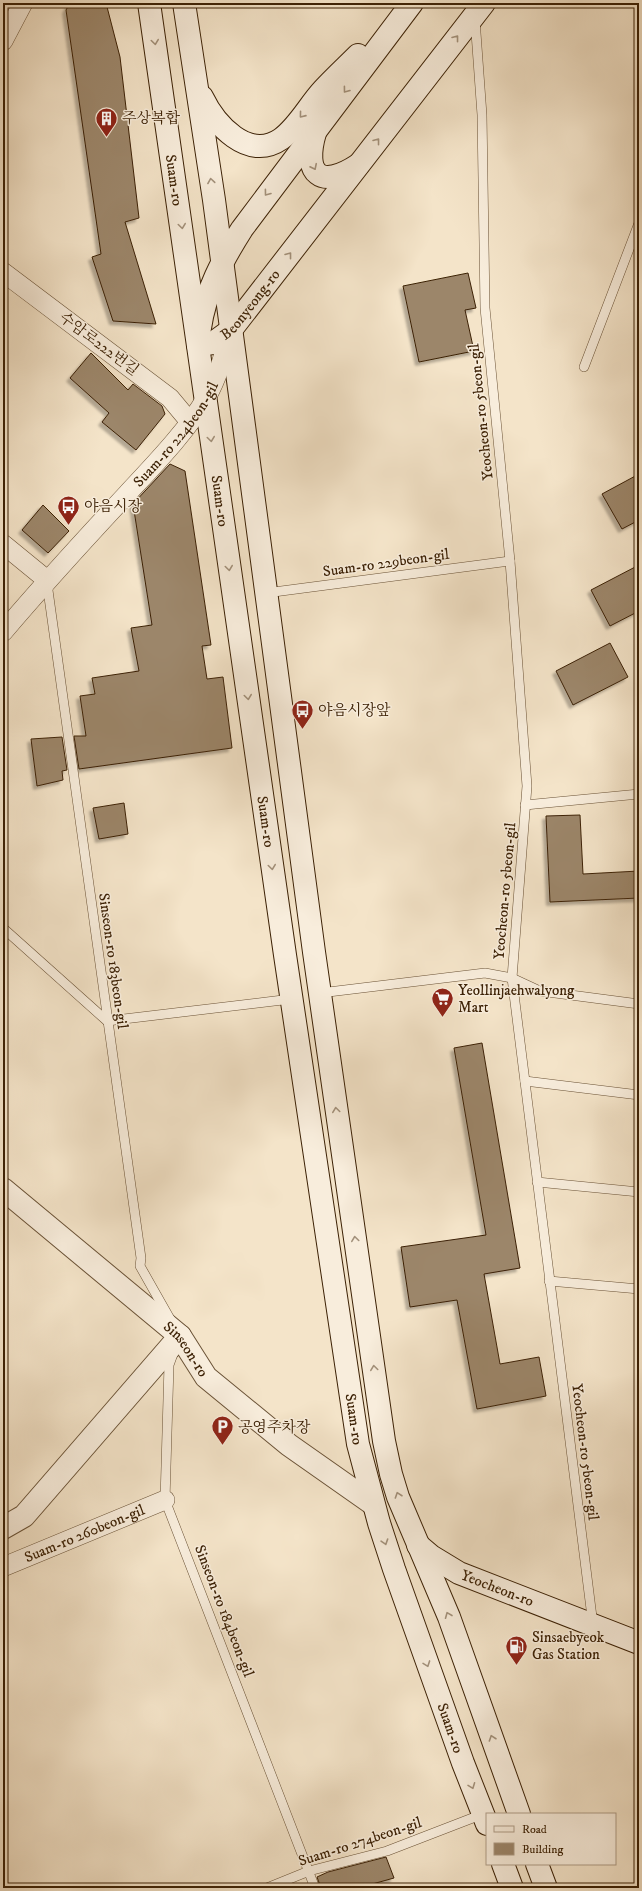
<svg xmlns="http://www.w3.org/2000/svg" width="642" height="1891" viewBox="0 0 642 1891" font-family="'IM FELL DW Pica','Noto Serif KR',serif">
<style>
.building{fill:#9c866b;stroke:#3c2105;filter:url(#shadow)}
.lines{fill:none;stroke-linecap:round;stroke-linejoin:round}
.service-casing{stroke:#6a5236;stroke-width:10}
.minor-casing{stroke:#6a5236;stroke-width:20}
.tertiary-casing{stroke:#6a5236;stroke-width:24}
.secondary-casing{stroke:#3c2105;stroke-width:24}
.service{stroke:#f8eddc;stroke-width:9}
.minor{stroke:#f8eddc;stroke-width:19}
.tertiary{stroke:#f8eddc;stroke-width:22}
.secondary{stroke:#f8eddc;stroke-width:22}
.oneway{stroke:#a3917b}
.labels{text-anchor:middle;dominant-baseline:central;stroke-width:3;stroke-linejoin:round;paint-order:stroke}
.poi-label{font-size:15px;fill:#3c2105;stroke:#f8eddc;text-anchor:start}
.street-label{font-size:15px;fill:#3c2105;stroke:#f8eddc}
</style>
<defs>
<filter id="shadow"><feDropShadow dx="-3.5" dy="3.5" stdDeviation="1" flood-color="#0004"/></filter>
</defs>
<rect width="100%" height="100%" fill="#f4e4c9"/>
<filter id="stains"><feTurbulence type="fractalNoise" baseFrequency=".005" numOctaves="4"/><feColorMatrix values="0 0 0 0 .2 0 0 0 0 .09 0 0 0 0 .02 0 0 0 .5 -.17"/></filter>
<radialGradient id="worn" r=".72"><stop offset=".6" stop-color="#630" stop-opacity="0"/><stop offset="1" stop-color="#630" stop-opacity=".3"/></radialGradient>
<g class="building">
<path d="M70 3H106L120 57 139 218 125 222 156 324 113 321 92 257 101 254 66 10Z"/>
<path d="M468 273 476 308 465 310 474 351 419 362 403 286Z"/>
<path d="M91 353 128 390 133 384 162 406 165 414 136 450 102 422 109 413 70 378Z"/>
<path d="M170 464 185 471 211 645 202 646 207 679 223 677 232 748 79 769 74 736H86L80 696 95 694 92 678 139 671 131 628 152 625 133 504Z"/>
<path d="M639 474V520L622 529 602 494Z"/>
<path d="M43 505 69 531 48 553 22 530Z"/>
<path d="M639 565V611L610 626 591 590Z"/>
<path d="M610 643 628 677 573 705 556 671Z"/>
<path d="M62 737 67 770 62 771 63 780 37 786 31 739Z"/>
<path d="M124 803 128 834 99 839 93 808Z"/>
<path d="M580 815 583 874 639 871V898L550 902 546 816Z"/>
<path d="M482 1043 520 1268 484 1274 500 1364 539 1357 546 1396 477 1409 457 1300 410 1307 401 1247 486 1235 454 1048Z"/>
<path d="M386 1857 394 1878 358 1888H321L317 1877 328 1872Z"/>
</g>
<g class="lines">
<defs>
<g id="service">
<path d="M475 19 482 115 485 308 510 561 527 786 512 978 593 1625"/>
<path d="M584 367 639 223"/>
<path d="M47 583 141 1258 140 1266 170 1319"/>
<path d="M266 593 510 561"/>
<path d="M525 805 639 794"/>
<path d="M3 928 107 1021 291 999"/>
<path d="M320 993 485 973 512 978 540 991 639 1004"/>
<path d="M525 1081 639 1095"/>
<path d="M537 1182 639 1192"/>
<path d="M549 1281 639 1289"/>
<path d="M173 1354 169 1365 165 1500 315 1888"/>
<path d="M267 1888 309 1871 387 1851 483 1814"/>
</g>
<g id="minor">
<path d="M3 41 23 3"/>
<path d="M3 272 170 398 190 422"/>
<path d="M3 544 47 580"/>
<path id="s1" d="M3 632C43 585 85 539 127 494 152 467 189 429 206 398 218 377 224 355 230 332"/>
<path id="s2" d="M3 1567 165 1500"/>
</g>
<g id="tertiary">
<path id="s3" d="M3 1189 180 1336 206 1377 289 1445 373 1504"/>
<path d="M3 1528 24 1516 180 1336"/>
</g>
<g id="secondary">
<path id="s4" d="M149 3 285 955 358 1444 379 1523 394 1569 463 1763 487 1824"/>
<path d="M184 3 214 200 314 952 384 1441 391 1474 398 1497 449 1617 519 1814"/>
<path d="M202 97C215 124 248 162 281 139 298 127 309 105 323 90 334 78 346 67 358 55"/>
<path d="M315 133C303 174 320 190 358 165"/>
<path d="M200 328C205 292 223 259 242 229L412 3"/>
<path id="s5" d="M198 345 213 343 231 330 484 3"/>
<path id="s6" d="M418 1545 431 1556 459 1573 639 1643"/>
<path d="M503 1864 512 1888"/>
<path d="M537 1864 546 1888"/>
</g>
</defs>
<use href="#service" class="service-casing"/>
<use href="#minor" class="minor-casing"/>
<use href="#tertiary" class="tertiary-casing"/>
<use href="#secondary" class="secondary-casing"/>
<use href="#service" class="service"/>
<use href="#minor" class="minor"/>
<use href="#tertiary" class="tertiary"/>
<use href="#secondary" class="secondary"/>
</g>
<defs><path id="oneway-chevron" d="M-2-3.5L2.5 0L-2 3.5" fill="none" stroke-width="1.6" stroke-linecap="round" stroke-linejoin="round"/></defs>
<g class="oneway">
<use href="#oneway-chevron" transform="translate(456 38) rotate(-52)"/>
<use href="#oneway-chevron" transform="translate(155 42) rotate(82)"/>
<use href="#oneway-chevron" transform="translate(346 90) rotate(127)"/>
<use href="#oneway-chevron" transform="translate(302 115) rotate(129)"/>
<use href="#oneway-chevron" transform="translate(377 141) rotate(-52)"/>
<use href="#oneway-chevron" transform="translate(314 167) rotate(64)"/>
<use href="#oneway-chevron" transform="translate(211 181) rotate(-99)"/>
<use href="#oneway-chevron" transform="translate(267 193) rotate(127)"/>
<use href="#oneway-chevron" transform="translate(182 226) rotate(82)"/>
<use href="#oneway-chevron" transform="translate(289 255) rotate(-52)"/>
<use href="#oneway-chevron" transform="translate(211 439) rotate(82)"/>
<use href="#oneway-chevron" transform="translate(229 568) rotate(82)"/>
<use href="#oneway-chevron" transform="translate(248 697) rotate(82)"/>
<use href="#oneway-chevron" transform="translate(272 867) rotate(82)"/>
<use href="#oneway-chevron" transform="translate(336 1110) rotate(-98)"/>
<use href="#oneway-chevron" transform="translate(355 1239) rotate(-98)"/>
<use href="#oneway-chevron" transform="translate(374 1368) rotate(-98)"/>
<use href="#oneway-chevron" transform="translate(398 1495) rotate(-109)"/>
<use href="#oneway-chevron" transform="translate(385 1542) rotate(72)"/>
<use href="#oneway-chevron" transform="translate(448 1615) rotate(-112)"/>
<use href="#oneway-chevron" transform="translate(427 1664) rotate(70)"/>
<use href="#oneway-chevron" transform="translate(492 1738) rotate(-109)"/>
<use href="#oneway-chevron" transform="translate(472 1786) rotate(69)"/>
</g>
<defs>
<symbol id="building-pin" viewBox="-11 -11 22 30"><path d="M0 17L-7.5 6A9.5 9.5 0 1 1 7.5 6Z" fill="#8f2418" stroke="#f8eddc"/><path d="M-4-6H4V6H1V3H-1V6H-4ZM-2.5-4.3h1.7v1.8h-1.7ZM.8-4.3h1.7v1.8H.8ZM-2.5-1h1.7V.8h-1.7ZM.8-1h1.7V.8H.8Z" fill="#fff"/></symbol>
<symbol id="bus-pin" viewBox="-11 -11 22 30"><path d="M0 17L-7.5 6A9.5 9.5 0 1 1 7.5 6Z" fill="#8f2418" stroke="#f8eddc"/><path d="M-5-6H5V4H4V6H2V4H-2V6H-4V4H-5ZM-3.5-4V0h7V-4ZM-3.5 1.2v1.5H-2V1.2ZM2 1.2v1.5H3.5V1.2Z" fill="#fff"/></symbol>
<symbol id="supermarket-pin" viewBox="-11 -11 22 30"><path d="M0 17L-7.5 6A9.5 9.5 0 1 1 7.5 6Z" fill="#8f2418" stroke="#f8eddc"/><path d="M-6-5.5h2.5l.6 2H6L4.5 2H-2.5L-4.4-4H-6ZM-1.5 3.2a1.3 1.3 0 1 0 .1 0ZM3 3.2a1.3 1.3 0 1 0 .1 0Z" fill="#fff"/></symbol>
<symbol id="parking-pin" viewBox="-11 -11 22 30"><path d="M0 17L-7.5 6A9.5 9.5 0 1 1 7.5 6Z" fill="#8f2418" stroke="#f8eddc"/><path d="M-3.5-5.5H1a3.5 3.5 0 0 1 0 7H-1V5.5H-3.5ZM-1-3.4V-.6H.8a1.4 1.4 0 0 0 0-2.8Z" fill="#fff"/></symbol>
<symbol id="fuel-pin" viewBox="-11 -11 22 30"><path d="M0 17L-7.5 6A9.5 9.5 0 1 1 7.5 6Z" fill="#8f2418" stroke="#f8eddc"/><path d="M-5.5-6h7V0h2V4h1.3V-2.5L3-4.5l.8-.8L6-3V5H2.5V1h-1V6h-7ZM-4.2-4.7v3.2H.2V-4.7Z" fill="#fff"/></symbol>
</defs>
<g fill-rule="evenodd">
<use href="#building-pin" x="94" y="106" width="25" height="34"/>
<use href="#bus-pin" x="56" y="494" width="25" height="34"/>
<use href="#bus-pin" x="290" y="698" width="25" height="34"/>
<use href="#supermarket-pin" x="430" y="986" width="25" height="34"/>
<use href="#parking-pin" x="210" y="1414" width="25" height="34"/>
<use href="#fuel-pin" x="504" y="1634" width="25" height="34"/>
</g>
<g class="labels">
<g class="poi-label">
<text x="122" y="118">주상복합</text>
<text x="84" y="506">야음시장</text>
<text x="318" y="710">야음시장앞</text>
<text x="458" y="990">Yeollinjaehwalyong<tspan x="458" dy="17">Mart</tspan></text>
<text x="238" y="1427">공영주차장</text>
<text x="532" y="1637">Sinsaebyeok<tspan x="532" dy="17">Gas Station</tspan></text>
</g>
<g class="street-label">
<text stroke="none"><textPath href="#s4" startOffset="179">Suam-ro</textPath></text>
<text stroke="none"><textPath href="#s5" startOffset="69">Beonyeong-ro</textPath></text>
<text transform="translate(99 344) rotate(37)">수암로222번길</text>
<text transform="translate(481 412) rotate(-96)">Yeocheon-ro 5beon-gil</text>
<text stroke="none"><textPath href="#s1" startOffset="263">Suam-ro 224beon-gil</textPath></text>
<text stroke="none"><textPath href="#s4" startOffset="503">Suam-ro</textPath></text>
<text transform="translate(386 563) rotate(-8)">Suam-ro 229beon-gil</text>
<text stroke="none"><textPath href="#s4" startOffset="827">Suam-ro</textPath></text>
<text transform="translate(505 891) rotate(-85)">Yeocheon-ro 5beon-gil</text>
<text transform="translate(113 961) rotate(82)">Sinseon-ro 183beon-gil</text>
<text stroke="none"><textPath href="#s3" startOffset="244">Sinseon-ro</textPath></text>
<text stroke="none"><textPath href="#s4" startOffset="1431">Suam-ro</textPath></text>
<text transform="translate(585 1452) rotate(83)">Yeocheon-ro 5beon-gil</text>
<text stroke="none"><textPath href="#s2" startOffset="88">Suam-ro 260beon-gil</textPath></text>
<text stroke="none"><textPath href="#s6" startOffset="91">Yeocheon-ro</textPath></text>
<text transform="translate(224 1611) rotate(69)">Sinseon-ro 184beon-gil</text>
<text stroke="none"><textPath href="#s4" startOffset="1755">Suam-ro</textPath></text>
<text transform="translate(360 1842) rotate(-18)">Suam-ro 274beon-gil</text>
</g>
</g>
<rect width="642" height="1891" fill="none" stroke="#f4e4c9" stroke-width="16"/>
<rect x="4" y="4" width="634" height="1883" fill="none" stroke="#3c2105" stroke-width="2"/>
<rect x="8" y="8" width="626" height="1875" fill="none" stroke="#3c2105"/>
<rect x="486" y="1813" width="130" height="52" fill="#f8eddc" stroke="#ad9b86"/>
<rect x="494" y="1826" width="20" height="6" fill="#f8eddc" stroke="#ad9b86"/>
<text x="522" y="1833" font-size="12" fill="#3c2105">Road</text>
<rect x="494" y="1843" width="20" height="12" fill="#9c866b" stroke="#ad9b86"/>
<text x="522" y="1853" font-size="12" fill="#3c2105">Building</text>
<rect width="100%" height="100%" filter="url(#stains)"/>
<rect width="100%" height="100%" fill="url(#worn)"/>
</svg>
